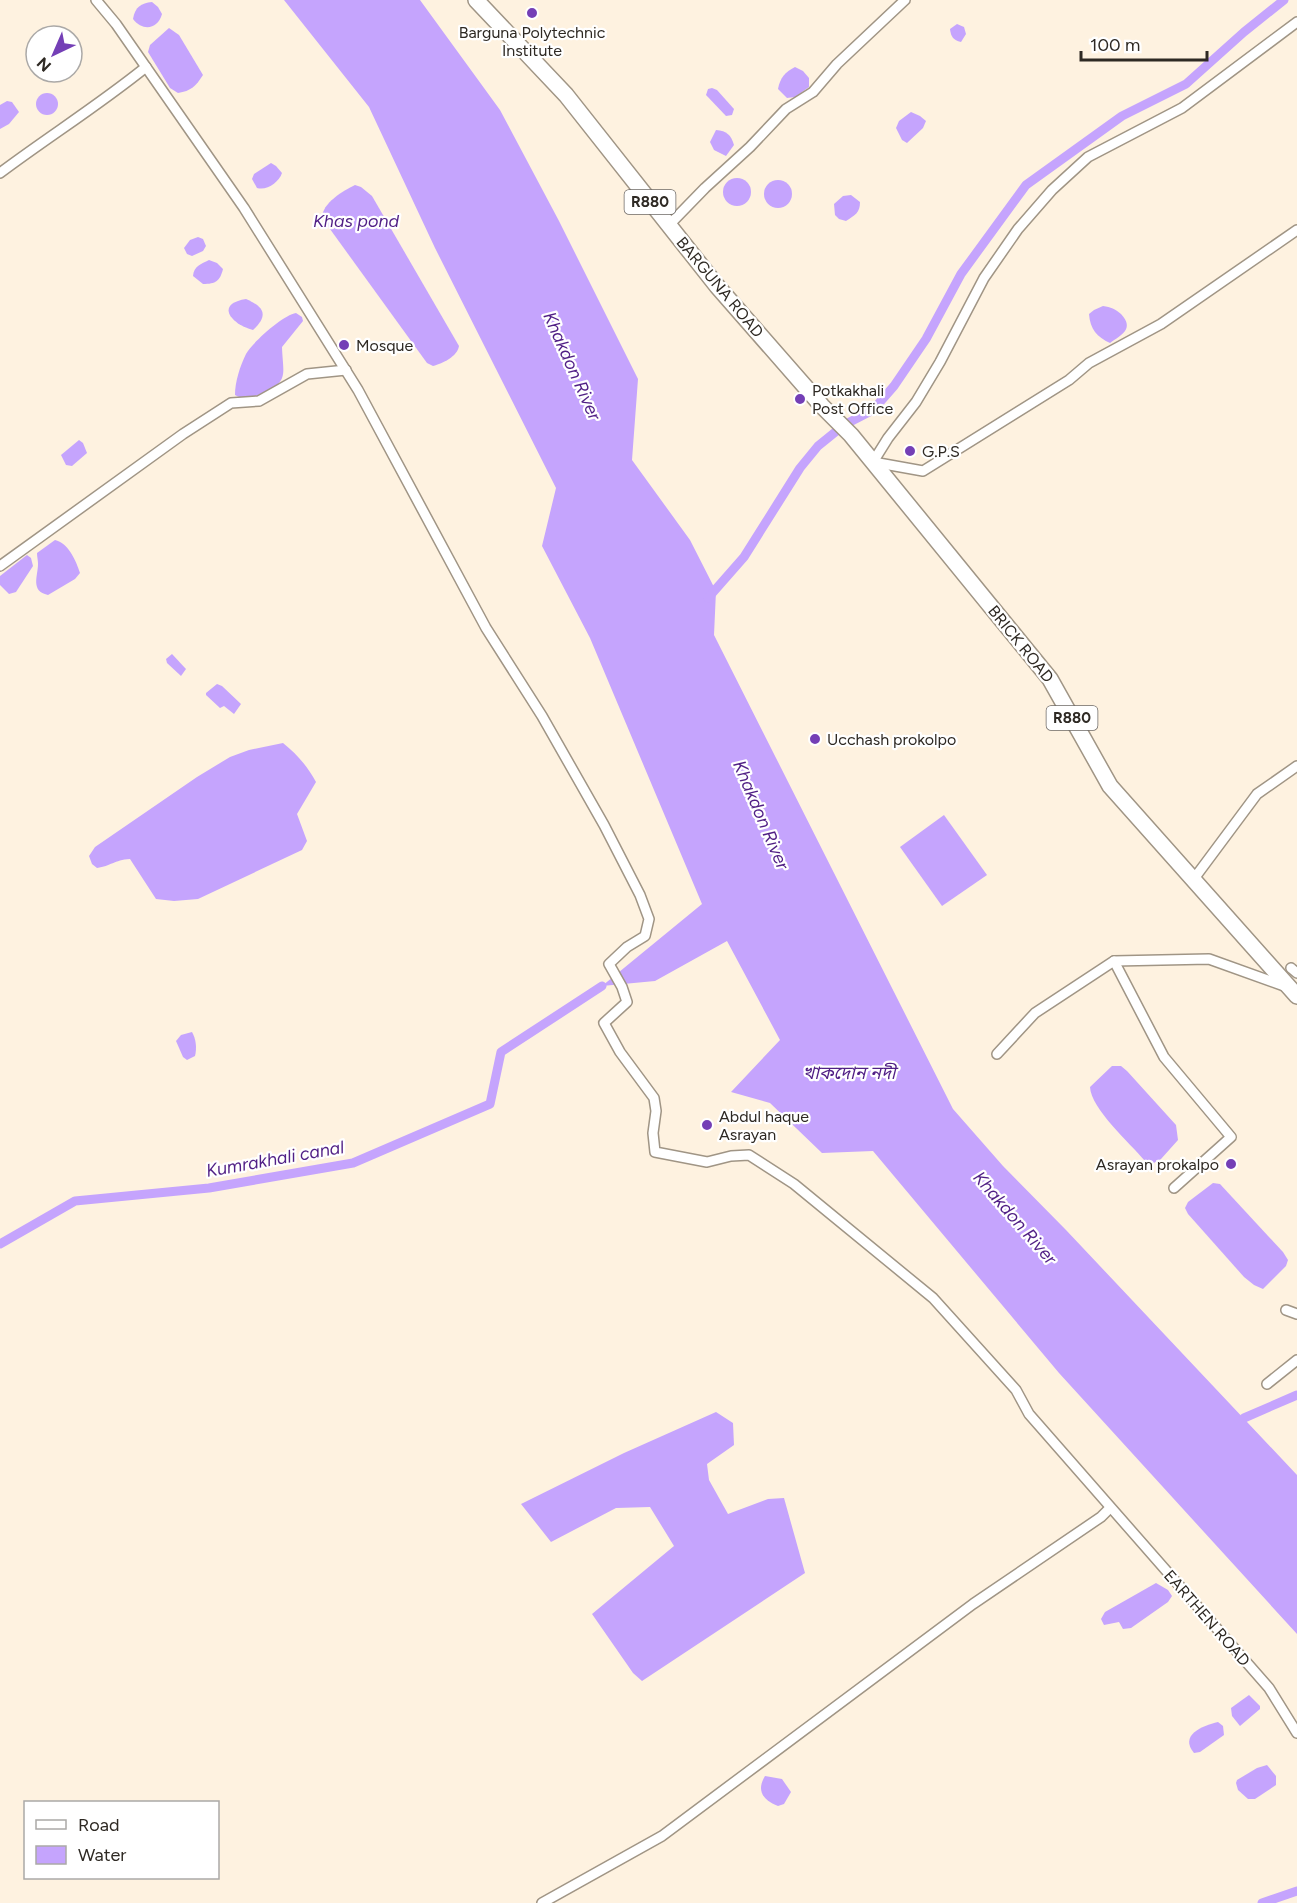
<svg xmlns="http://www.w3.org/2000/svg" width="1297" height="1903" viewBox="0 0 1297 1903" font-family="Figtree,'Noto Sans Bengali',sans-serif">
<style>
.water{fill:#c5a4fd}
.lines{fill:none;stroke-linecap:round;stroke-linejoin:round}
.canal{stroke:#c5a4fd;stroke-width:9}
.minor-casing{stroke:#a09585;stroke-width:12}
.primary-casing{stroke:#a09585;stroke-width:18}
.minor{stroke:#fff;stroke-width:9}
.primary{stroke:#fff;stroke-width:15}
.poi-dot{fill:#743fb6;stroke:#fff;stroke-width:2}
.labels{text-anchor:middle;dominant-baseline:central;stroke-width:4.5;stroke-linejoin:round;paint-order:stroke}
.shield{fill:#fff;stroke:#6d6965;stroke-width:1.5}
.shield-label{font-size:15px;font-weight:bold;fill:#2e2923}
.poi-label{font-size:16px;fill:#2e2923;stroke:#fff;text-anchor:start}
.street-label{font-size:16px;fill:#2e2923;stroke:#fff}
.water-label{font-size:18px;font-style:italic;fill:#501f85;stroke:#fff}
</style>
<rect width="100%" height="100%" fill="#fef2e0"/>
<g class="water">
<path d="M284 0H420L500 110 559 221 638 379 632 460 690 540 716 591 714 635 953 1109 1003 1166 1066 1230 1297 1475V1634L1059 1373 873 1151 822 1153 770 1103 731 1092 780 1040 727 941 655 981 602 986 702 904 590 638 542 546 556 488 435 248 369 107Z"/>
<path d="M152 2 158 7 162 14C158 29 143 32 133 19 135 7 141 3 152 2Z"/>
<path d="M957 24 964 27 966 34 961 42C953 40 951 37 950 29Z"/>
<path d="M169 28 179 35 203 75C196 86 191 91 178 93L170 88 148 52 150 45Z"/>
<path d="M795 67 803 71 809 78V87L795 97 787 98 778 89C780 78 785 72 795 67Z"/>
<path d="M712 88 717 90 734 109 732 115 726 116 706 95 708 89Z"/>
<circle cx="47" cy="104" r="11"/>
<path d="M7 101 12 102 19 112 9 124 0 129V105Z"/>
<path d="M911 112 920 116 926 121 923 128 907 143 902 140 896 128 899 121Z"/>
<path d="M716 130C727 131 731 135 734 145L726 156 714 150 710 142Z"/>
<path d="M271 163 276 166 282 173C279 182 267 191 257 188L252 179 254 174Z"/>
<circle cx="737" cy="192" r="14"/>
<circle cx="778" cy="194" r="14"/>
<path d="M355 185 361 187 372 196 459 346C457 357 443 363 433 366L427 363 322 218C322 203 343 191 355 185Z"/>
<path d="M851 195 860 202C860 213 855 215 846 221L839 219 835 215 834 204 843 196Z"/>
<path d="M198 237 203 239 206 246 203 251 192 256 187 254 184 248 190 240Z"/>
<path d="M209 260 217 263 223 269C220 281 216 284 203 284L193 276C194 266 201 264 209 260Z"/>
<path d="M246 299C264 307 269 315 253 330 232 325 214 304 246 299Z"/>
<path d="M1103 306C1111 307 1115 309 1121 314 1135 329 1121 335 1110 343 1097 337 1090 329 1089 314L1094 310Z"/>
<path d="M296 313 302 317 303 321 282 347C283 376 290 382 258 395 249 398 244 400 235 395 235 382 240 366 246 354 252 343 283 315 296 313Z"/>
<path d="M79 440 83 443 87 453 72 466 66 465 61 455Z"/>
<path d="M55 540C68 543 76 560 80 573L75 579 48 595C30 591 38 576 38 564 38 560 37 557 37 553Z"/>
<path d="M27 555 31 558 33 566 16 592 9 594 0 585V576Z"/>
<path d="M172 654 186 669 181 676 167 663 166 659Z"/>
<path d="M217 684 222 686 241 704 234 714 224 706 220 708 206 695V693Z"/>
<path d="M283 743C297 754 308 767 316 782L297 814 307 841 302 850 198 899 174 901 156 899 130 859C114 860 111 866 97 868L92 864 89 856 95 847 197 777 230 757 249 750Z"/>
<path d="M944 815 987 875 942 906 900 847Z"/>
<path d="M192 1032C196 1039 197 1048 195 1056L187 1060 183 1057 176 1041 181 1035Z"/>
<path d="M1112 1066H1121L1127 1071 1176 1125 1178 1140 1161 1159 1152 1164 1145 1161C1130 1143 1091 1109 1090 1087Z"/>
<path d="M1213 1183 1220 1184 1283 1252 1288 1260 1286 1266 1263 1289 1254 1285 1244 1277 1188 1214 1185 1208 1188 1202Z"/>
<path d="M716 1412 733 1423 734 1445 707 1464 709 1480 728 1514 768 1499 784 1498 805 1573 642 1681 633 1673 592 1614 674 1546 650 1507 616 1508 551 1542 521 1504 624 1453Z"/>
<path d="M1156 1583 1168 1590 1172 1596 1168 1602 1131 1628 1123 1629 1119 1622 1104 1625 1101 1619 1105 1612Z"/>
<path d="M1249 1695 1260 1706V1709L1240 1726 1232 1716 1231 1708Z"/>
<path d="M1218 1722 1223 1726 1224 1735 1200 1752 1194 1753C1179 1735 1202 1726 1218 1722Z"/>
<path d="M1267 1765 1276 1776V1785L1255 1799H1248L1238 1790 1236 1783 1237 1780 1257 1768Z"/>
<path d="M765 1776 782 1779 791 1792 784 1804 778 1806C763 1800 756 1791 765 1776Z"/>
</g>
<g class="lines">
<g class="canal">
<path d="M708 598 744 557 800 468 818 446 844 425 873 410 894 386 926 339 961 274 1026 185 1122 116 1186 84 1244 32 1284 0"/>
<path d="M0 1244 75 1201 209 1188 353 1163 490 1104 501 1052 602 986"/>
<path d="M1244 1418 1297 1395"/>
<path d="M1262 1903 1297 1891"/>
</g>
<defs>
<g id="minor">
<path d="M96 0 116 24 244 208 358 390 486 628 542 716 604 825 640 895 649 919 645 936 627 947 609 964 622 987 627 1002 604 1023 620 1052 654 1098 656 1111 653 1133 655 1152 707 1162 731 1156 749 1155 794 1184 933 1298 1016 1390 1029 1414 1269 1688 1297 1733"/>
<path d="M1297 22 1182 108 1088 157 1052 190 1018 229 984 278 940 362 916 402 888 438 873 462 923 471 1069 380 1089 363 1161 324 1297 230"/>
<path d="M0 173C48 137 99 105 146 67"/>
<path d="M669 225 705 188 750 147 786 109 813 92 837 64 905 0"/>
<path d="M0 566 183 434 231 403 259 401 307 374 346 370"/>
<path d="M1193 880 1257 794 1297 766"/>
<path d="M1114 961 1164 1057 1231 1137 1174 1188"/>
<path d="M1291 968 1297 973"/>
<path d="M997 1054 1035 1013 1114 961 1209 959 1287 987"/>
<path d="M1286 1310 1297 1314"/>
<path d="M1267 1384 1297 1360"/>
<path d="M542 1903 662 1836 973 1604 1101 1517 1110 1508"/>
</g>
<path id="primary" d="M476 0 566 95 717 286 822 406 851 435 1050 679 1110 786 1297 996"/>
</defs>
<use href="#minor" class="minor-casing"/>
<use href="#primary" class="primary-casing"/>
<use href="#minor" class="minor"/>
<use href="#primary" class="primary"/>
</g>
<g class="poi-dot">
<circle cx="532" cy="13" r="6"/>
<circle cx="344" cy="345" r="6"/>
<circle cx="800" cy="399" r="6"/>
<circle cx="910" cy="451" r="6"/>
<circle cx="815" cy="739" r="6"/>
<circle cx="707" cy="1125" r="6"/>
<circle cx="1231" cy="1164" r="6"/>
</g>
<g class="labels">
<g class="shield">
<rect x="624.5" y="190" width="51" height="24" rx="4.5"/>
<rect x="1046.5" y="706" width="51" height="24" rx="4.5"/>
</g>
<g class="shield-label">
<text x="650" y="202">R880</text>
<text x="1072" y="718">R880</text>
</g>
<g class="poi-label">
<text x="532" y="32" text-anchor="middle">Barguna Polytechnic<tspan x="532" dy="18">Institute</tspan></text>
<text x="356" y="345">Mosque</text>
<text x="812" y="390">Potkakhali<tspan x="812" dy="18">Post Office</tspan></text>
<text x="922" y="451">G.P.S</text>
<text x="827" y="739">Ucchash prokolpo</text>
<text x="719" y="1116">Abdul haque<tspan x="719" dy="18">Asrayan</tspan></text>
<text x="1219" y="1164" text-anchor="end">Asrayan prokalpo</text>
</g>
<g class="street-label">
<text transform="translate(720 287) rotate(50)">BARGUNA ROAD</text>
<text transform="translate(1021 644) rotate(51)">BRICK ROAD</text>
<text transform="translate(1207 1618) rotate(49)">EARTHEN ROAD</text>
</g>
<g class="water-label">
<text x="356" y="221">Khas pond</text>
<text transform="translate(572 366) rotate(66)">Khakdon River</text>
<text transform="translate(761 815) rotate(67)">Khakdon River</text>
<text x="849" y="1073">খাকদোন নদী</text>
<text transform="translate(275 1159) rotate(-10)">Kumrakhali canal</text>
<text transform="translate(1015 1218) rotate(49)">Khakdon River</text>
</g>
</g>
<rect x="24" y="1801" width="195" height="78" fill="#ffffff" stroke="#aba9a7" stroke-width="1.5"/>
<rect x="36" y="1820" width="30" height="9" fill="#ffffff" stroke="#aba9a7" stroke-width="1.5"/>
<text x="78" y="1831" font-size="18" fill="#2e2923">Road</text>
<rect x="36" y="1846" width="30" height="18" fill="#c5a4fd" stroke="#aba9a7" stroke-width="1.5"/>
<text x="78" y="1861" font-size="18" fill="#2e2923">Water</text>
<g transform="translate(54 54) rotate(224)"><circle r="28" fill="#ffffff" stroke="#aba9a7" stroke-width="1.5"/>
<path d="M0-4.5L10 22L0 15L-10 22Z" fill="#743fb6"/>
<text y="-9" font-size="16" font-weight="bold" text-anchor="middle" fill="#2e2923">N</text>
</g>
<path d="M1081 51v9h126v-9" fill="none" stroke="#2e2923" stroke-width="3"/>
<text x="1090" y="51" font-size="18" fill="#2e2923" stroke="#ffffff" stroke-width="4.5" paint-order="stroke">100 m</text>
</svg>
